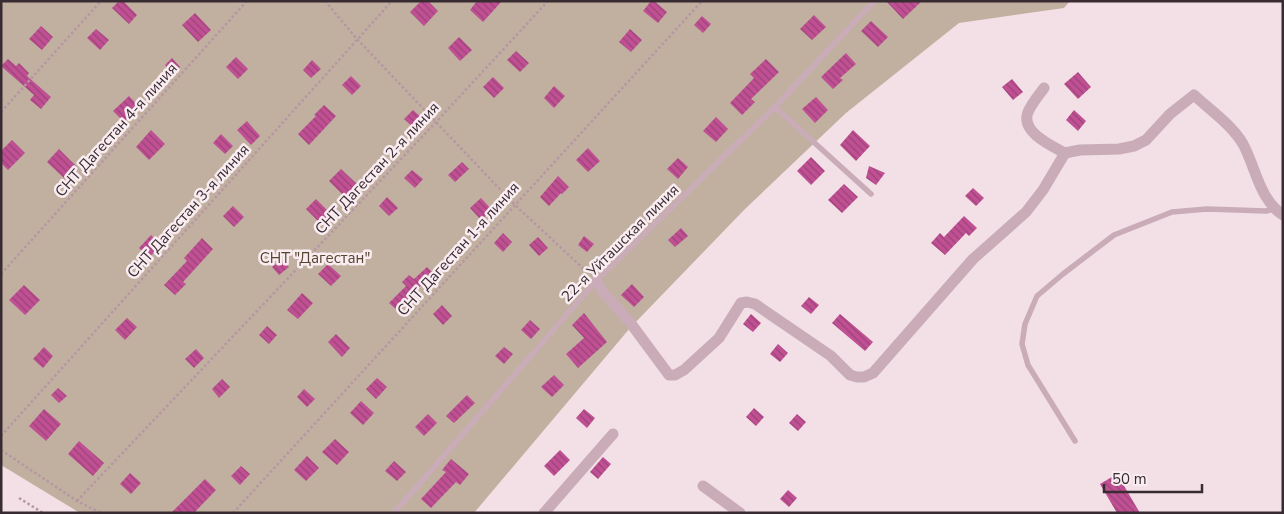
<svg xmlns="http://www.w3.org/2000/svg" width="1284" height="514" viewBox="0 0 1284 514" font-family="'Nunito Sans',sans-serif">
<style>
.garden{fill:#c1b0a0}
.building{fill:url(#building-back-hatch)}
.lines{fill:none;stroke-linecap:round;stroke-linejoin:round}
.path{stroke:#b696a3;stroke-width:2.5;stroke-dasharray:2.5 2.5;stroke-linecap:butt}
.lane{stroke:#caacb8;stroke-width:5.5}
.street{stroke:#caacb8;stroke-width:11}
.labels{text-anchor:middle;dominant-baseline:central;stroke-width:5;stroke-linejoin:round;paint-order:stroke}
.street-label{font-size:15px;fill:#392b32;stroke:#faedf1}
.park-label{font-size:15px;fill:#56442f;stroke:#faedf1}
</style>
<defs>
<pattern id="building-back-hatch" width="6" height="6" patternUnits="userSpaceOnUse" patternTransform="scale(1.25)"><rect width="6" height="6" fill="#c05093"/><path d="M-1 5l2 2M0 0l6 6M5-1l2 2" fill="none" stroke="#9d4379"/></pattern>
</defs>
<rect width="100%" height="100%" fill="#f2e0e6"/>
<path class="garden" d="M1 1H1070L1064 8 959 23 846 113 745 209 630 328 474 513H80L1 465Z"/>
<g class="building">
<path d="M119 1H123L137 15 129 24 112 8Z"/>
<path d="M421 1H428L438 11 424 26 410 12Z"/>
<path d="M477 1H502L483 22 470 10Z"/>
<path d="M651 1H654L667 12 658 23 643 11Z"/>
<path d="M886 1H922L903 19Z"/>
<path d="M195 13 211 30 198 42 182 25Z"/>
<path d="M814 15 826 27 812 40 800 29Z"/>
<path d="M702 16 711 24 703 33 694 25Z"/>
<path d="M871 21 888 37 878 47 861 31Z"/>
<path d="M41 26 53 37 42 50 29 39Z"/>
<path d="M96 29 109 40 100 50 87 38Z"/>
<path d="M630 29 642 40 631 52 619 42Z"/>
<path d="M459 37 472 50 460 61 448 48Z"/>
<path d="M516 51 529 63 520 72 507 60Z"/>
<path d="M846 53 856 64 840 78 843 80 833 89 821 77Z"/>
<path d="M236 57 248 69 238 79 226 67Z"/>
<path d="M172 58 180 67 173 74 165 65Z"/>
<path d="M8 59 16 66 19 63 29 73 27 76 51 97 41 109 30 100 34 95 1 66Z"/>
<path d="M766 59 779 72 751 99 755 102 742 115 730 103 754 78 750 74Z"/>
<path d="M312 60 321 69 311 78 303 70Z"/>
<path d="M1078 72 1091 87 1078 99 1064 84Z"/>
<path d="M351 76 361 86 352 95 342 85Z"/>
<path d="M493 77 504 88 494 98 483 87Z"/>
<path d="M1012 79 1023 92 1013 100 1002 87Z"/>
<path d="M554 86 565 96 554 108 544 98Z"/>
<path d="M129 96 140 108 124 122 113 111Z"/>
<path d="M816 97 828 110 815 123 802 109Z"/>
<path d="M324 105 336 116 309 145 298 134 316 116 314 115Z"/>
<path d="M413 110 423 119 414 128 404 119Z"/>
<path d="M1074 110 1086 121 1078 131 1066 120Z"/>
<path d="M716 117 728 129 716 142 703 131Z"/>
<path d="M247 121 260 136 251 145 237 130Z"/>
<path d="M151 130 165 144 149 160 136 147Z"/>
<path d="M853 130 870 146 856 161 840 145Z"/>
<path d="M221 134 233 146 225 154 213 143Z"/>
<path d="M12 140 25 153 8 170 1 163V151Z"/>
<path d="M588 148 600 161 588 172 576 160Z"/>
<path d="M59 149 77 167 65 179 47 162Z"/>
<path d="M811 157 825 171 811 185 797 171Z"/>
<path d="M678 158 688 167 678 179 667 169Z"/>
<path d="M462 162 469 169 455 182 448 175Z"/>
<path d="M869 166 885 173 876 185 866 178Z"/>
<path d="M341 169 358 185 345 197 329 181Z"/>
<path d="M412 170 423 179 415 188 404 178Z"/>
<path d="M558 176 569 187 562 194 561 193 549 206 540 197Z"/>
<path d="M844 184 858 197 842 213 828 200Z"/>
<path d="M973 188 984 198 976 206 965 196Z"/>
<path d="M387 197 398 208 389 216 379 206Z"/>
<path d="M481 198 492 210 481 220 470 208Z"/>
<path d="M316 199 331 214 321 224 306 209Z"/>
<path d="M233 206 244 217 234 227 223 216Z"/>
<path d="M964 216 977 228 969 236 966 233 945 255 931 243 940 233 944 237Z"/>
<path d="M681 228 688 236 675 247 668 240Z"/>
<path d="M503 233 512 242 503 252 494 243Z"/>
<path d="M151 235 161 245 149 258 139 248Z"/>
<path d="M584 236 594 244 587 252 578 245Z"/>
<path d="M538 237 548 248 539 256 529 245Z"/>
<path d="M202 238 213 249 183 282 186 284 175 295 164 285 187 261 184 258Z"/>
<path d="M281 259 289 267 279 275 272 267Z"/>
<path d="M328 264 341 276 331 286 318 274Z"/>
<path d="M427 267 433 273 405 302 407 304 399 312 389 303 406 286 402 282 409 275 414 279Z"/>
<path d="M632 284 644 297 634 307 621 295Z"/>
<path d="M24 285 40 300 25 315 9 300Z"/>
<path d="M302 293 313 303 298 319 287 310Z"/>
<path d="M809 297 819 305 811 314 801 306Z"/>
<path d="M442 305 452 316 443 325 433 314Z"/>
<path d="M584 313 607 342 578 368 566 354 584 338 572 325Z"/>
<path d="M751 314 761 323 753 332 743 324Z"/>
<path d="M840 314 873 342 865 351 832 323Z"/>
<path d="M127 318 137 327 125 340 115 330Z"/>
<path d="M530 320 540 329 531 339 521 330Z"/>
<path d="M267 326 277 335 269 344 259 335Z"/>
<path d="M336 334 350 348 342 357 328 342Z"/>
<path d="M778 344 788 353 780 362 770 354Z"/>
<path d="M44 347 53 356 43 368 33 359Z"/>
<path d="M504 347 513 354 504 364 495 356Z"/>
<path d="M196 349 204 358 194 368 185 359Z"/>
<path d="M554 375 564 385 552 397 541 387Z"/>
<path d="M377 378 387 387 376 399 366 389Z"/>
<path d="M222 379 230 387 219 398 212 389Z"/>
<path d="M58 388 67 396 59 403 51 395Z"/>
<path d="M304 389 315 399 307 407 297 397Z"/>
<path d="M467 395 475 403 454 423 446 416Z"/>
<path d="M361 401 374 413 363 425 350 413Z"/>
<path d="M754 408 764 417 756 426 746 417Z"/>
<path d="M44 409 61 424 46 441 29 426Z"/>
<path d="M584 409 595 418 587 428 576 418Z"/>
<path d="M428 414 437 423 424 436 415 427Z"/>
<path d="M797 414 806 422 798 431 789 423Z"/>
<path d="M335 439 349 452 337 465 322 452Z"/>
<path d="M79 441 104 463 93 476 68 454Z"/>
<path d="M560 450 570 460 554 476 544 466Z"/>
<path d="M307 456 319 468 306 481 294 470Z"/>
<path d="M603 457 611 464 598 479 590 472Z"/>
<path d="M451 459 469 474 460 485 456 482 431 508 421 499 446 472 442 470Z"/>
<path d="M394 461 406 472 397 481 385 471Z"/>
<path d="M241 466 250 474 240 485 231 476Z"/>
<path d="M130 473 141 483 131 494 120 484Z"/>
<path d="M1117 474 1140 513H1117L1100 484Z"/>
<path d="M205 479 216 490 194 513H171Z"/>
<path d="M788 490 797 498 789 507 780 499Z"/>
</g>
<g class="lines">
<g class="path">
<path d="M325 1 357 39 514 204 588 273"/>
<path d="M1 112 101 1"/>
<path d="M1 274 247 1"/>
<path d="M1 436 392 1"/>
<path d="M1 450 77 501 101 513"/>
<path d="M19 498 43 513"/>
<path d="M77 501 437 121 548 1"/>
<path d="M233 513 702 1"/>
</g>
<g class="lane">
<path d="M775 107 871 194"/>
<path d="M1075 441 1028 365 1022 344 1025 324 1037 296 1063 274 1114 235 1172 212 1207 209 1266 211 1275 209"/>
<path d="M394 513 596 281 775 107 874 1"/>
</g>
<g class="street">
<path d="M1044 88C1039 95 1032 103 1028 112 1020 132 1052 146 1065 153L1080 150 1119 149 1134 146 1146 140 1170 114 1194 95C1210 110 1232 125 1243 144 1256 168 1259 199 1283 215"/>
<path d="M596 281 604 293 629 321 669 375H675L684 370 719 338 741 303 747 302 755 304 831 356 850 375 857 377H864L873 373 973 259 1026 212 1043 190 1065 153"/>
<path d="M703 486 740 513"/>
<path d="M544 513 613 434"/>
</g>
</g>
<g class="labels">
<g class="street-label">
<text transform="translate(116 130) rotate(-48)">СНТ Дагестан 4-я линия</text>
<text transform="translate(377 168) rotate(-47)">СНТ Дагестан 2-я линия</text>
<text transform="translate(188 211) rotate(-48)">СНТ Дагестан 3-я линия</text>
<text transform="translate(620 243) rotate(-45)">22-я Уйташская линия</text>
<text transform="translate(458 249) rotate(-48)">СНТ Дагестан 1-я линия</text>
</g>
<g class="park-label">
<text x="315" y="258">СНТ "Дагестан"</text>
</g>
</g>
<rect width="1284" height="514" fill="none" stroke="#392b32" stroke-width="5"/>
<path d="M1104 484v8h98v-8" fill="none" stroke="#392b32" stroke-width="2.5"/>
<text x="1112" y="484" font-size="15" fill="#392b32" stroke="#faedf1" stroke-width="4" paint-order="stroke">50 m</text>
</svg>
